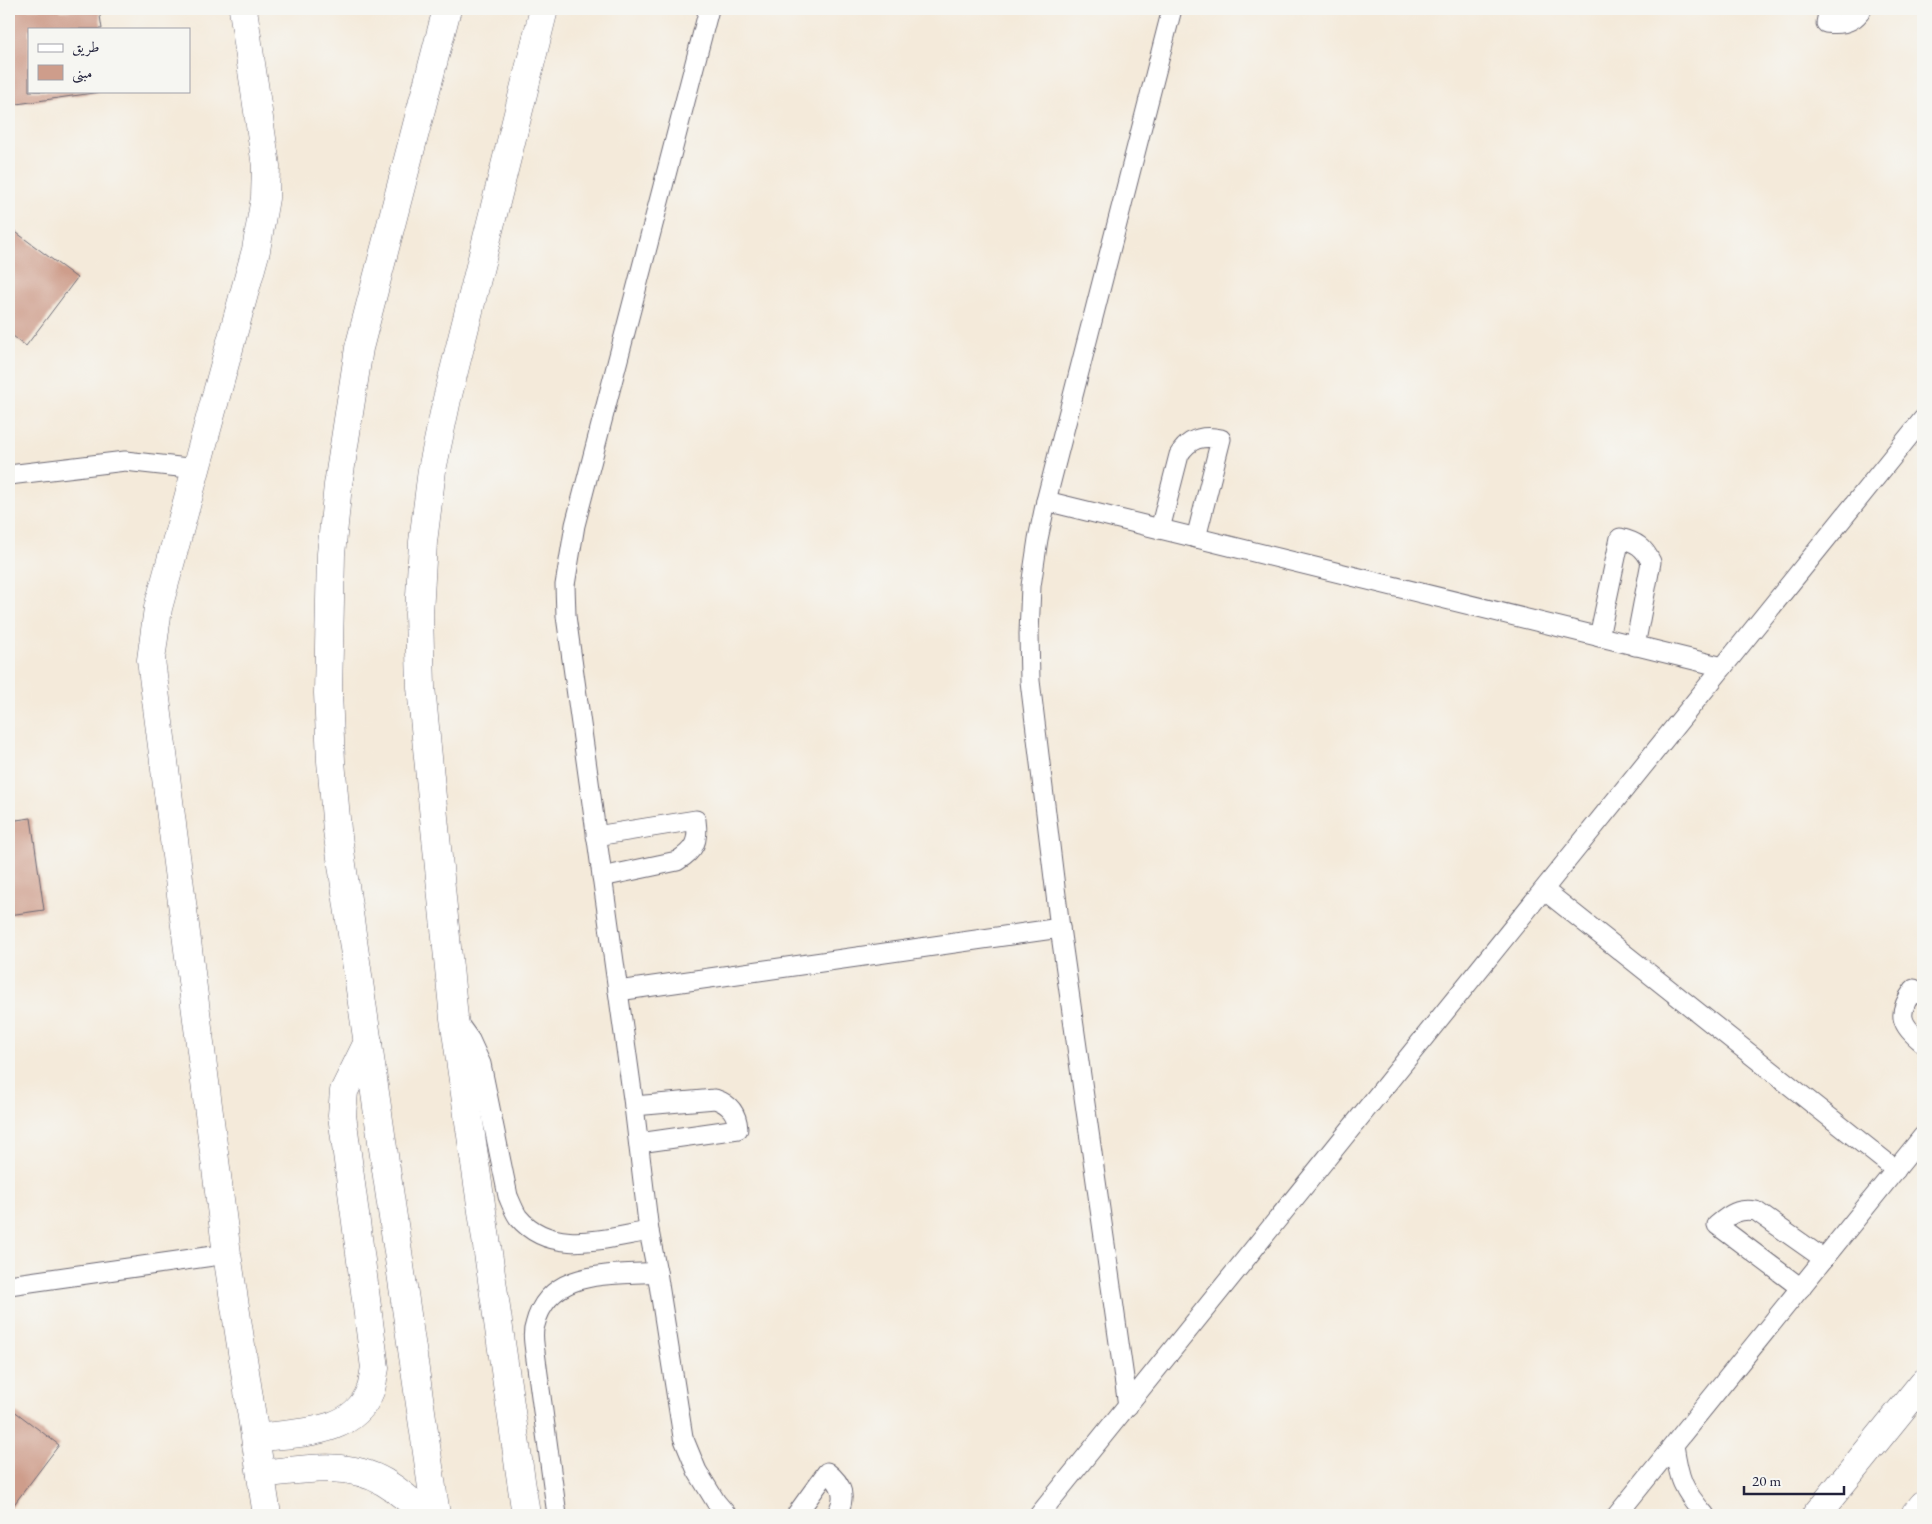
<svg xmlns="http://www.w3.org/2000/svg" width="1932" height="1524" viewBox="0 0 1932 1524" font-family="'EB Garamond',Amiri,serif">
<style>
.building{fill:#ce9d8b}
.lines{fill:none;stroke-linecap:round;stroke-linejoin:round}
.service-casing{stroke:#6c6873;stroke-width:21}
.minor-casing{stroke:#6c6873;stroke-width:29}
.tertiary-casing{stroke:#6c6873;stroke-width:29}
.secondary-casing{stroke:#6c6873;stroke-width:29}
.service{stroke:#fff;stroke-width:19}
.minor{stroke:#fff;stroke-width:28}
.tertiary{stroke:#fff;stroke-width:28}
.secondary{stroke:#fff;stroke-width:28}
</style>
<rect width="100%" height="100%" fill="#f6f6f2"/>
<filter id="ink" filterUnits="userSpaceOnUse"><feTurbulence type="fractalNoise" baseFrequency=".02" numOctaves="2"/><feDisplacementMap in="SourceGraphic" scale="10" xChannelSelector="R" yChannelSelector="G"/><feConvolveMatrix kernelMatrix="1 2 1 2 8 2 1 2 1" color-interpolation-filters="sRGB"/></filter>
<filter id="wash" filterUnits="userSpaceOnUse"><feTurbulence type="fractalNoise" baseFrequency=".0096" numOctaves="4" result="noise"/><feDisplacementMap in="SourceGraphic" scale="20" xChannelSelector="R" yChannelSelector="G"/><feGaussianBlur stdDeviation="1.12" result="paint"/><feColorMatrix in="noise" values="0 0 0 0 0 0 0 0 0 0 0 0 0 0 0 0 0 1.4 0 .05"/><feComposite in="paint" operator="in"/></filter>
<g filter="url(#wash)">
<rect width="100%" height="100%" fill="#f4eada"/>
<g id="blocks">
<g class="building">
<path d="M27 9H59L60 11 99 9 102 29H29V91L100 92 10 105 9 11Z"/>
<path d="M9 227 77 278 26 346 9 333Z"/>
<path d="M31 818 44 910 9 915V821Z"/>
<path d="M9 1407 59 1445 9 1511Z"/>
</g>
</g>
</g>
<g filter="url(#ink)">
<use href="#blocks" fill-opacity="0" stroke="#6c6873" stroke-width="1"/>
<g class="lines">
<defs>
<g id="service">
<path d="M709 9 575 525 565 585 566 616 634 1106 649 1231 657 1272 683 1437 697 1471 716 1502 727 1515"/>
<path d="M1829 9 1826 23C1841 25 1854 23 1862 9"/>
<path d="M9 475 125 461 197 469"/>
<path d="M1046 501 1723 667"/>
<path d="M1160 529 1179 455C1189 438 1203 435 1221 439L1196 538"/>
<path d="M1599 637 1620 538C1636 542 1644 547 1651 562L1635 646"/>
<path d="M596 836 696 820C699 841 695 850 677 861L602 877"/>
<path d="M1544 890 1896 1170"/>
<path d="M618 991 1060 928"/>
<path d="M1923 996 1914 989C1896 1014 1900 1024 1923 1043"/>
<path d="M457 1022 470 1040 481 1064 508 1196C511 1203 514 1211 518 1217 551 1257 606 1238 649 1231"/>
<path d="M634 1106 715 1099C730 1104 737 1113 738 1129L639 1143"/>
<path d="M9 1285 227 1254"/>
<path d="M1801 1288 1717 1225C1730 1214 1739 1208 1756 1211L1824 1259"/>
<path d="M1128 1406 1060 928 1030 681 1029 634 1031 586 1038 539 1046 501 1172 9"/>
<path d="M1674 1445C1679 1479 1682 1489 1705 1515"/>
<path d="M557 1515 535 1352C534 1343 532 1333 535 1325 549 1268 610 1276 657 1272"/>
<path d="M796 1515 827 1472C843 1484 847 1498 836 1515"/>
<path d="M1039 1515 1923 419"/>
<path d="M1617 1515 1923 1136"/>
</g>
<g id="minor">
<path d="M243 9 266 166 265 198 256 250 158 608 151 660 227 1254 267 1515"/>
<path d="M256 1438C295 1432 353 1436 370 1391 373 1385 373 1376 375 1368L342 1115 344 1091 368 1042"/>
<path d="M261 1474C301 1470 346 1460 384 1482 399 1491 413 1503 426 1515"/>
</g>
<g id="tertiary">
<path d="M1816 1515 1923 1383"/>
<path d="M1915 1515 1923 1505"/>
</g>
<g id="secondary">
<path d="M436 1515 337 830 331 761 328 693 331 554 338 485 359 348 447 9"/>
<path d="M526 1515 454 1018 421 687 419 614 423 542 432 470 447 399 544 9"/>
</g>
</defs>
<use href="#service" class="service-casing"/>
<use href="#minor" class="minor-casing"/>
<use href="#tertiary" class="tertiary-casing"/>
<use href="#secondary" class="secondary-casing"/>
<use href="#service" class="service"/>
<use href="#minor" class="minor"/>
<use href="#tertiary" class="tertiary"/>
<use href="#secondary" class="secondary"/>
</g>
</g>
<rect width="1932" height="1524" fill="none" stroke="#f6f6f2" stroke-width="30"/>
<rect x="28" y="28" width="162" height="65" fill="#f6f6f2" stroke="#a1a1a9"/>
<rect x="38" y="44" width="25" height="8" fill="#ffffff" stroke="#a1a1a9"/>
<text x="72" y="52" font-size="15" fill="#22223b">طريق</text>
<rect x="38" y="65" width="25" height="15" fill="#ce9d8b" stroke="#a1a1a9"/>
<text x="72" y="78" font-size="15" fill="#22223b">مبنى</text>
<path d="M1744 1486v8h100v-8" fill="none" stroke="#22223b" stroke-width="2.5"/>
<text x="1752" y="1486" font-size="15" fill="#22223b" stroke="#f6f6f2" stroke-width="4" paint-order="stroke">20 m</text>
</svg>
